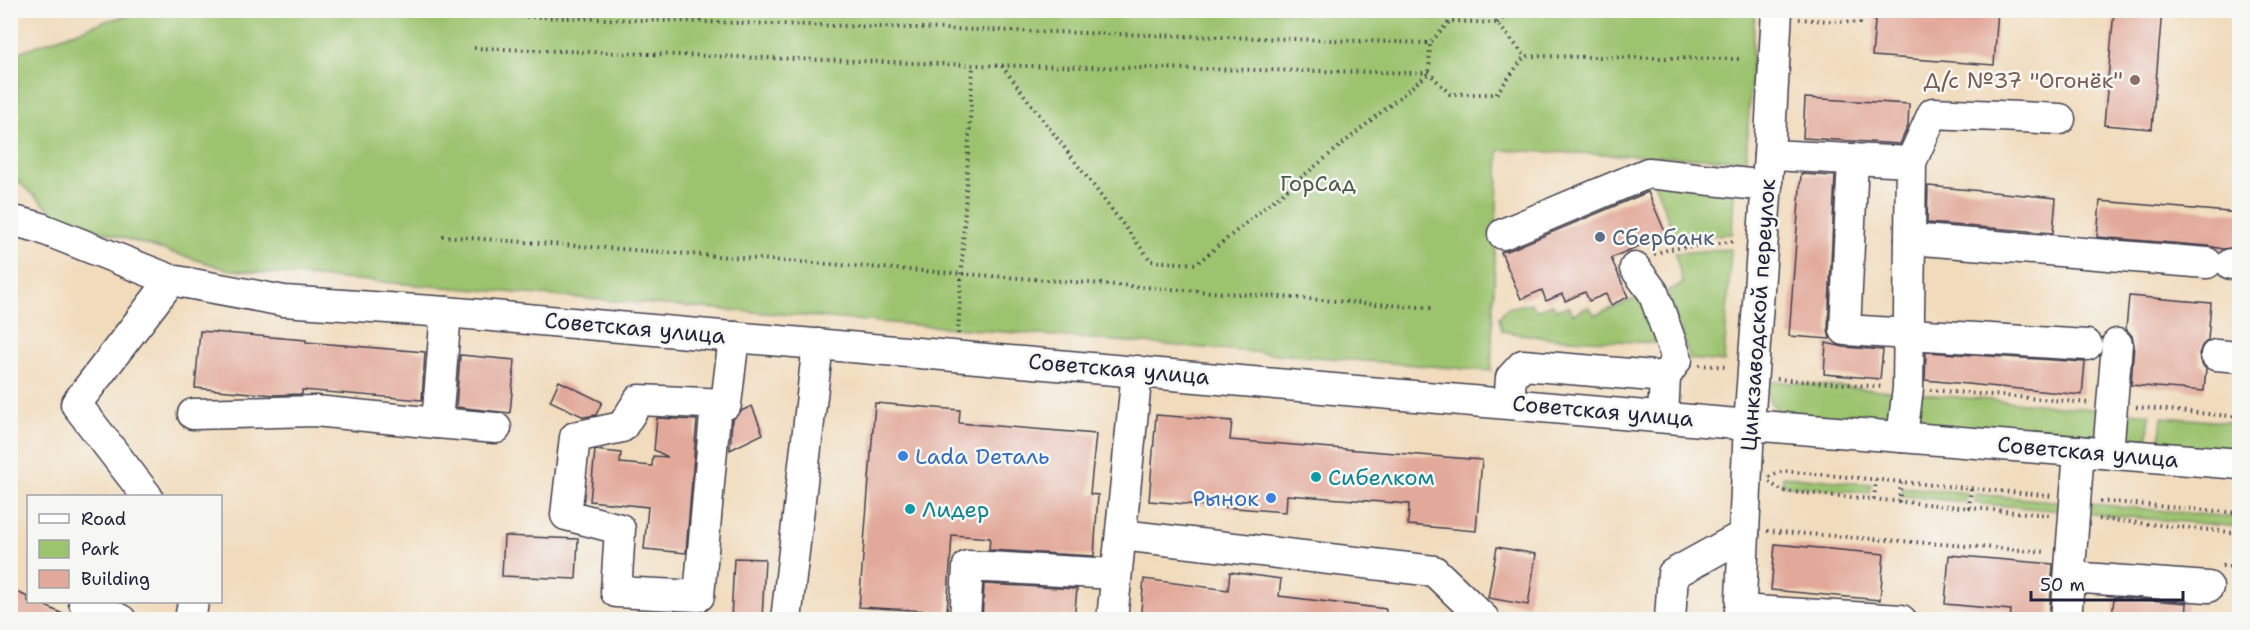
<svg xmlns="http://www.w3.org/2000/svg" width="2250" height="630" viewBox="0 0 2250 630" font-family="'Shantell Sans',sans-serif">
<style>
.green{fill:#9cc36e;stroke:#5f7254;stroke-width:1.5}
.building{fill:#e2a99a}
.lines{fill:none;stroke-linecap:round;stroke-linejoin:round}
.minor-casing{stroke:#413e4e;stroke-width:33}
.path{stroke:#413e4e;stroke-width:4;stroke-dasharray:1.5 4.5;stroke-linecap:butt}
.minor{stroke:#fff;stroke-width:30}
.education-dot{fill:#8d6e63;stroke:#f6f6f2;stroke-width:2}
.service-dot{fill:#5c6f8a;stroke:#f6f6f2;stroke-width:2}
.shop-dot{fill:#3f7fe0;stroke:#f6f6f2;stroke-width:2}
.culture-dot{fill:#0f9aa8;stroke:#f6f6f2;stroke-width:2}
.labels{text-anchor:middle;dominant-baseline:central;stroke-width:5;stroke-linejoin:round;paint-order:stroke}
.education-label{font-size:22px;fill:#785e54;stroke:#f6f6f2;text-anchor:end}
.park-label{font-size:22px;fill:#4d5a4d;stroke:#f6f6f2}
.service-label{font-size:22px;fill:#4e5e75;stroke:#f6f6f2;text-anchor:start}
.street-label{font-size:22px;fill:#22223b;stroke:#f6f6f2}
.shop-label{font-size:22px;fill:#366cbe;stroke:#f6f6f2;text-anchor:start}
.culture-label{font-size:22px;fill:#0d838f;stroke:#f6f6f2;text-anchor:start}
</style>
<rect width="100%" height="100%" fill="#f6f6f2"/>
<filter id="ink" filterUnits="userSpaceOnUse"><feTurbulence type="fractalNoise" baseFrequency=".0167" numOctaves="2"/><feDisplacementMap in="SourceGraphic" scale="12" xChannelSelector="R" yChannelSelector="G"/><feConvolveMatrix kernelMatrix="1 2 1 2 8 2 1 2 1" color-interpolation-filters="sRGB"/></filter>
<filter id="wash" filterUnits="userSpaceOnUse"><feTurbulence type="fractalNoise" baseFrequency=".008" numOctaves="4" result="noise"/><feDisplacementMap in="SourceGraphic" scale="24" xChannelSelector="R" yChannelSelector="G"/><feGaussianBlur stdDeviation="1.35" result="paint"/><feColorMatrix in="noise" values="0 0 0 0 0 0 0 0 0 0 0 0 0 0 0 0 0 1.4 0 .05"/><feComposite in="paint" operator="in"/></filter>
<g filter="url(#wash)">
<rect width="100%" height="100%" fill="#f1dbbc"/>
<g class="green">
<path d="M140 11H1755L1746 160 1499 150 1491 371 230 270 61 219 13 177 19 52 106 21 136 14Z"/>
<path d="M1654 182 1734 192 1732 234 1675 237Z"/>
<path d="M1731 249 1724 362 1690 359 1667 291 1683 284 1675 253Z"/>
<path d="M1642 296 1656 343 1547 338 1502 331 1499 317 1507 308 1531 303 1537 311 1552 303 1556 310 1569 306 1573 314 1589 307 1595 315Z"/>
<path d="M1768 381 1902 392 1899 422 1783 413C1767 404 1768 398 1768 381Z"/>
<path d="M1912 393 2150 414 2147 444 1909 424Z"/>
<path d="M2162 417 2239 423V453L2159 447Z"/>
<path d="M1783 476 1871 484 1870 493 1782 485Z"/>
<path d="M1903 487 1967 493 1966 502 1902 496Z"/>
<path d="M1975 494 2063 502V511L1975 503Z"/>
<path d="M2084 503 2239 518V527L2083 513Z"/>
</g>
<g id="blocks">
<g class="building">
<path d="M1876 10H1998L1994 65 1872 56Z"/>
<path d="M2114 10H2162L2152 129 2104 125Z"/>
<path d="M1805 98 1909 104 1908 126 1900 144 1803 138Z"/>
<path d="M1801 174 1835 176 1828 329 1830 339 1789 336Z"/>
<path d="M1928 186 2056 198 2053 233 1927 223Z"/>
<path d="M1648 192 1666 234 1611 258 1628 297 1611 305 1606 294 1589 301 1585 292 1565 301 1562 294 1546 301 1542 290 1521 299 1501 252 1510 250Z"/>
<path d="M2100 201 2240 213V247L2223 249 2208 246 2097 237Z"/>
<path d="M2129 296 2211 303 2208 340 2202 346 2199 354 2201 363 2206 369 2204 391 2131 385 2134 345 2132 336 2126 329Z"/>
<path d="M200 331 306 340V342L425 352 422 400 302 390V394L274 395 195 388Z"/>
<path d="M1826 343 1844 347 1883 350 1880 379 1824 374Z"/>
<path d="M1926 352 2085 362 2082 395 1925 380Z"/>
<path d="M460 355 515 360 510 413 456 407Z"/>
<path d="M559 381 602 402 596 415 584 417 550 401Z"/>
<path d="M875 403 960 410 959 423 1096 434 1090 494 1098 495 1094 556 989 550 990 538 952 535 947 612 859 607Z"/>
<path d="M752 406 763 434 730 450 732 420 741 411Z"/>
<path d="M1156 415 1232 421 1230 440 1482 460 1476 531 1408 525 1409 504 1287 495 1286 512 1149 501Z"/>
<path d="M657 418 697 420 686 553 644 549 648 507 590 501 595 450 621 453 620 463 652 466 653 456 668 457 654 450Z"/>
<path d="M504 536 578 539 576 579 502 576Z"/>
<path d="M1775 544 1884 554 1880 600 1771 590Z"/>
<path d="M1497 547 1536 554 1528 605 1488 598Z"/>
<path d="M1949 555 2053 564 2049 620H2010L2011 610 1945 604Z"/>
<path d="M734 558 765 559 762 620H731Z"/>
<path d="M1230 572 1281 579 1279 596 1386 609 1385 620H1140L1144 579 1228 590Z"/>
<path d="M984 584 1077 589 1074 620H982Z"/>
<path d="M10 589 28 597V602H37L76 620H10Z"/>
<path d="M2114 597 2187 603 2186 620H2112Z"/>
</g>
</g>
</g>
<g filter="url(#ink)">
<use href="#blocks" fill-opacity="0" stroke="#413e4e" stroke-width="1.5"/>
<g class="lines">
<defs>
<g id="minor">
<path d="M1769 155 1911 162 1908 388 1902 437"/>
<path d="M1853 159 1845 330 2087 345"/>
<path d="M1911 162 1933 113 2060 119"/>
<path d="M10 220 38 227 171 280 284 301 446 312 1749 425 2240 464"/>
<path d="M1503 234 1648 173 1767 186"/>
<path d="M1910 239 2207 263"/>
<path d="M2231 264H2240"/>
<path d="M1635 268 1653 292 1677 359 1665 377"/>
<path d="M2216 355 2240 357"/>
<path d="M1509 403 1511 378 1523 365 1665 377 1663 416"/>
<path d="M716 404 699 596 616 592 620 529 566 515 575 437 622 427 639 400 726 404 734 337"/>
<path d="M193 414 315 411 437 423 446 312"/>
<path d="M437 423 496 428"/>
<path d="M2108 453 2117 344"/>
<path d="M147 496 76 404 171 280"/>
<path d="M1121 535 1434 571 1484 619"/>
<path d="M2070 577 2208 587"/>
<path d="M84 602 121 620"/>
<path d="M1740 610 1901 620"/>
<path d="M190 620 193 602"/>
<path d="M786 620 818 344"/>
<path d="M965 620 968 566 1116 574"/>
<path d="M1112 620 1137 371"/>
<path d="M1670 620 1673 574 1744 535"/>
<path d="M1740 620 1749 425 1769 155 1777 10"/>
<path d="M2066 620 2079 451"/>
</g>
</defs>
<use href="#minor" class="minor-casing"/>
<g class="path">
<path d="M466 15 1430 43"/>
<path d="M1799 19 1860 23 1861 10"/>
<path d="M1497 23 1513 10"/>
<path d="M474 48 973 65 1429 73 1450 94H1496L1525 56"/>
<path d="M1002 66 1151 261 1196 264 1429 73 1430 43 1450 21 1497 23 1525 56 1739 59"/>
<path d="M442 236 1432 308"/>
<path d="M1654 254 1670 249 1736 241"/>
<path d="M958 334 973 65"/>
<path d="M1699 365 1728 367"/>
<path d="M1777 379 1884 387"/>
<path d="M1930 390 2090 403"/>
<path d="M2136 407 2240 417"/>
<path d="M1769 477 1783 471 2054 496"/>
<path d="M1769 482 1782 491 2049 515"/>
<path d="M1874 499 1876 480"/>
<path d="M2100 501 2240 513"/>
<path d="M1899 502 1901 482"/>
<path d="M1969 508 1971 489"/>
<path d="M2099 519 2240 533"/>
<path d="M1767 531 2047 552"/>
<path d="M2222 566 2240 567"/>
</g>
<use href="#minor" class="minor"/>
</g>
</g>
<circle class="education-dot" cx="2135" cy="80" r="6"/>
<circle class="service-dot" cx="1600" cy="237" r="6"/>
<g class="shop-dot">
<circle cx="903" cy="456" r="6"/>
<circle cx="1271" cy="498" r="6"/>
</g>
<g class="culture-dot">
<circle cx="1316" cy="477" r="6"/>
<circle cx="910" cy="509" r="6"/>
</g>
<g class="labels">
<g class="education-label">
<text x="2123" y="80">Д/с №37 "Огонёк"</text>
</g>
<g class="park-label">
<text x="1318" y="183">ГорСад</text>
</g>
<g class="service-label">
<text x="1612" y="237">Сбербанк</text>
</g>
<g class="street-label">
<text transform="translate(1758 315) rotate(-86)">Цинкзаводской переулок</text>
<text transform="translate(635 328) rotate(5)">Советская улица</text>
<text transform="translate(1119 369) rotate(5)">Советская улица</text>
<text transform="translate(1603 411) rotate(5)">Советская улица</text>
<text transform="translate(2088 452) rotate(5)">Советская улица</text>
</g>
<g class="shop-label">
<text x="915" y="456">Lada Dеталь</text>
<text x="1259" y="498" text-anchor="end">Рынок</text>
</g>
<g class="culture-label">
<text x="1328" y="477">Сибелком</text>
<text x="922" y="509">Лидер</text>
</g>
</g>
<rect width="2250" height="630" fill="none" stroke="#f6f6f2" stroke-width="36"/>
<rect x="27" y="495" width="195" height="108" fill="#f6f6f2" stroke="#a1a1a9" stroke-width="1.5"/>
<rect x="39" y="514" width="30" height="9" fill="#ffffff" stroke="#a1a1a9" stroke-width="1.5"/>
<text x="81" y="525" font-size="18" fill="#22223b">Road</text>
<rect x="39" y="540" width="30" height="18" fill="#9cc36e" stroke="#a1a1a9" stroke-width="1.5"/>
<text x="81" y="555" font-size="18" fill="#22223b">Park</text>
<rect x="39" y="570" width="30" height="18" fill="#e2a99a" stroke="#a1a1a9" stroke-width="1.5"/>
<text x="81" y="585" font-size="18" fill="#22223b">Building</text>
<path d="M2031 591v9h152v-9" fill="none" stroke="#22223b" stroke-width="3"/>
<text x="2040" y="591" font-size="18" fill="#22223b" stroke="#f6f6f2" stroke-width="4.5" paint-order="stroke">50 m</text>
</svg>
